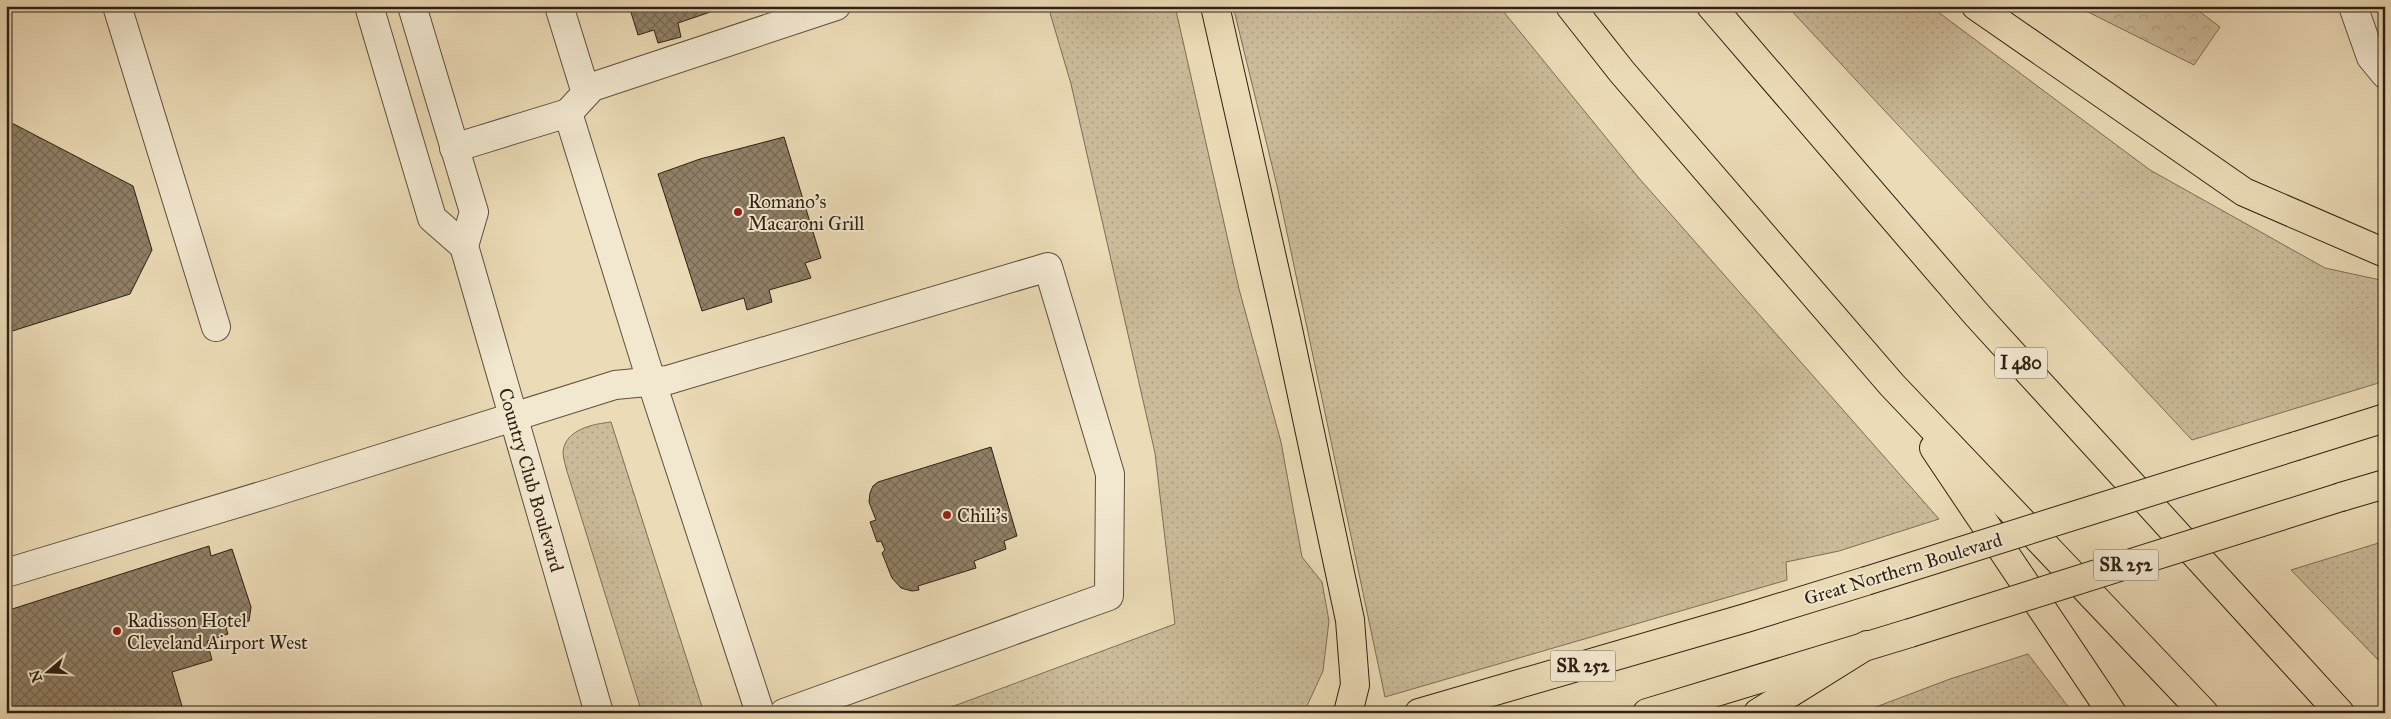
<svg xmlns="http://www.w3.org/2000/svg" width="2391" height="719" viewBox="0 0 2391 719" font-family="'IM FELL Great Primer',serif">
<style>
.grass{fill:url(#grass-dots);stroke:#7d6e57}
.forest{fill:url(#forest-crowns);stroke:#7d6e57}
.building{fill:url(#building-cross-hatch);stroke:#2f2014}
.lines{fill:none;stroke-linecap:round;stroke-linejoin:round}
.minor-casing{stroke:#5e4f3c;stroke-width:30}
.major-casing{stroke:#2f2014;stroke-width:30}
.highway-casing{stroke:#2f2014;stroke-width:30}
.minor{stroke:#f2e8d0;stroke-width:28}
.major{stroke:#ebdbb6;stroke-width:28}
.highway{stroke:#ebdbb6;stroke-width:28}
.major-bridge-casing{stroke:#2f2014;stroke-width:30;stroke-linecap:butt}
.major-bridge{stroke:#ebdbb6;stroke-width:28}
.poi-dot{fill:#8f2418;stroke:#f2e8d0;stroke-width:2}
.labels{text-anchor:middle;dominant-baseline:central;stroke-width:4;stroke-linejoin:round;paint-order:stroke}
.shield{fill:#f2e8d0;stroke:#6a5c4c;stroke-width:1}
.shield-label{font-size:18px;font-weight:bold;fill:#2f2014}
.poi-label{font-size:19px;fill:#2f2014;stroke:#f2e8d0;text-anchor:start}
.street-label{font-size:19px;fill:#2f2014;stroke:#f2e8d0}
</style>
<defs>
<pattern id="grass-dots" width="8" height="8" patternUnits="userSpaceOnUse" patternTransform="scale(1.25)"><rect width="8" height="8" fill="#cbbb9a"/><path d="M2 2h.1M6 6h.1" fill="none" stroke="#afa084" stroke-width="1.8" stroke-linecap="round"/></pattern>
<pattern id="forest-crowns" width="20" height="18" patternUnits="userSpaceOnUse" patternTransform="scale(1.25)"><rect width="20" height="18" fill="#cbbb9a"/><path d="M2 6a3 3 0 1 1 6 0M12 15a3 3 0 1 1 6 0" fill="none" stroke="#afa084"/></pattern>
<pattern id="building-cross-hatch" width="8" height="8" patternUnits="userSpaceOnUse" patternTransform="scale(1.25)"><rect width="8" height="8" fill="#918168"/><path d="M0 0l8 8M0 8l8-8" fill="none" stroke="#776954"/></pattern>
</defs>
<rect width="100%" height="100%" fill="#ebdbb6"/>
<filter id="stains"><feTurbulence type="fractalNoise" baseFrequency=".004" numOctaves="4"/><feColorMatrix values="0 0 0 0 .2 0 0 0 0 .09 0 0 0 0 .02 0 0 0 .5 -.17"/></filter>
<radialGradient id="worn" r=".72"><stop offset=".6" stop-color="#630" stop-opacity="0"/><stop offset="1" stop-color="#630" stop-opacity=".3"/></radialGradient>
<g class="grass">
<path d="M1048 6H1175L1239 289 1281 442 1302 557 1322 582 1329 621 1323 671 1306 708 1291 713H935L1175 624 1155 453 1071 84Z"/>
<path d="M1233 6H1499L1638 177 1939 519 1839 551 1786 562 1787 580 1385 697 1278 190Z"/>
<path d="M1787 6H1930L2150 170 2325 268 2385 281V381L2192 440Z"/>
<path d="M611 422 704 713H642L566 468C565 463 563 457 563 452 565 429 594 424 611 422Z"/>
<path d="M2385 541V667L2291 570Z"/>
<path d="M2028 654 2073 713H1860L1950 679Z"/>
</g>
<path class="forest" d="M2076 6H2192L2220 27 2194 65Z"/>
<g class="building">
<path d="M629 6H725V7L678 23 681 37 658 43 654 30 638 35Z"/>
<path d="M6 120 133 186 152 250 130 294 6 333Z"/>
<path d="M784 137 821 258 805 263 811 278 769 290 772 302 747 310 744 298 702 311 658 174 700 159Z"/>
<path d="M991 447 1017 536 1004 541 1006 549 974 561 976 568 918 586 919 590 912 591 901 588 892 578 882 553 885 550 881 541 877 542 870 522 876 520 869 502 870 493 873 486 878 482Z"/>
<path d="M209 546 211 556 232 549 251 607 249 621 226 628 228 634 207 641 212 660 172 672 184 713H6V611Z"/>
</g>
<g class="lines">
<defs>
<g id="minor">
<path d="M117 6 216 327"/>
<path d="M369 6 432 218 464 246"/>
<path id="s1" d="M412 6 474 212 464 246 599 713"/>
<path d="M559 6 586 93"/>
<path d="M2353 6 2371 57 2385 74"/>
<path d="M568 113 592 87 836 6"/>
<path d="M454 148 568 113 651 380 760 713"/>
<path d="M6 573 271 493 615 385 668 380 1048 267 1110 474 1109 596 784 713"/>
</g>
<g id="major">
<path d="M2296 446 2385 418"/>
<path d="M2341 497 2385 484"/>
<path d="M1419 713 1746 618 1866 581"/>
<path d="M1647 713 1910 633"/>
</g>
<g id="highway">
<path d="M1215 6 1286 320 1350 620 1355 685 1348 713"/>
<path d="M1570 6 1622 72 1892 385 2204 713"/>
<path d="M1711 6 1977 315 2340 713"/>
<path d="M1976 6 2244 192 2385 253"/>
<path d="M1934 448 2112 713"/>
<path d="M1758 713 1867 645"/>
</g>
</defs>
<use href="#minor" class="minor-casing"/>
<use href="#major" class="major-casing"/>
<use href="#highway" class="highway-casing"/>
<use href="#minor" class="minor"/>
<use href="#major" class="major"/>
<use href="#highway" class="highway"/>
<defs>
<g id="major-bridge">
<path d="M1866 581 2296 446"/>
<path d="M1910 633 2341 497"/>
</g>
</defs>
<use href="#major-bridge" class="major-bridge-casing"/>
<use href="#major-bridge" class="major-bridge"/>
</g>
<g class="poi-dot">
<circle cx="738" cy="212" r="5"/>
<circle cx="947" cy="515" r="5"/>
<circle cx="117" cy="631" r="5"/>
</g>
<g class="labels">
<g class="shield">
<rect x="1995" y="347.5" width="52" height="31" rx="4"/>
<rect x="2093.5" y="549.5" width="65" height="31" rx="4"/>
<rect x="1550.5" y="650.5" width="65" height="31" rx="4"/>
</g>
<g class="shield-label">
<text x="2021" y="363">I 480</text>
<text x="2126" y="565">SR 252</text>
<text x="1583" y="666">SR 252</text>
</g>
<g class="poi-label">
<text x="748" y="201">Romano's<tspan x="748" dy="22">Macaroni Grill</tspan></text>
<text x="957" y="515">Chili's</text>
<text x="127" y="620">Radisson Hotel<tspan x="127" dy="22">Cleveland Airport West</tspan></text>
</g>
<g class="street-label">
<text stroke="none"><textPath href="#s1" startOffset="494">Country Club Boulevard</textPath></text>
<text transform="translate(1903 569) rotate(-17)">Great Northern Boulevard</text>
</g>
</g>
<rect width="2391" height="719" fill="none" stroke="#ebdbb6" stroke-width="25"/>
<rect x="8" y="8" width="2376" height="704" fill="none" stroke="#2f2014" stroke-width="2.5"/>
<rect x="12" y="12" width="2366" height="694" fill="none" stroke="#2f2014"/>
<g transform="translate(48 672) rotate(251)" stroke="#f2e8d0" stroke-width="4" paint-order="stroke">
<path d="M0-4L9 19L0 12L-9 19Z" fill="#2f2014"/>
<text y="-8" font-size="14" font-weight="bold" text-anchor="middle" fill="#2f2014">N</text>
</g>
<rect width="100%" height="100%" filter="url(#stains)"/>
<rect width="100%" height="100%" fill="url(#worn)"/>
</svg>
